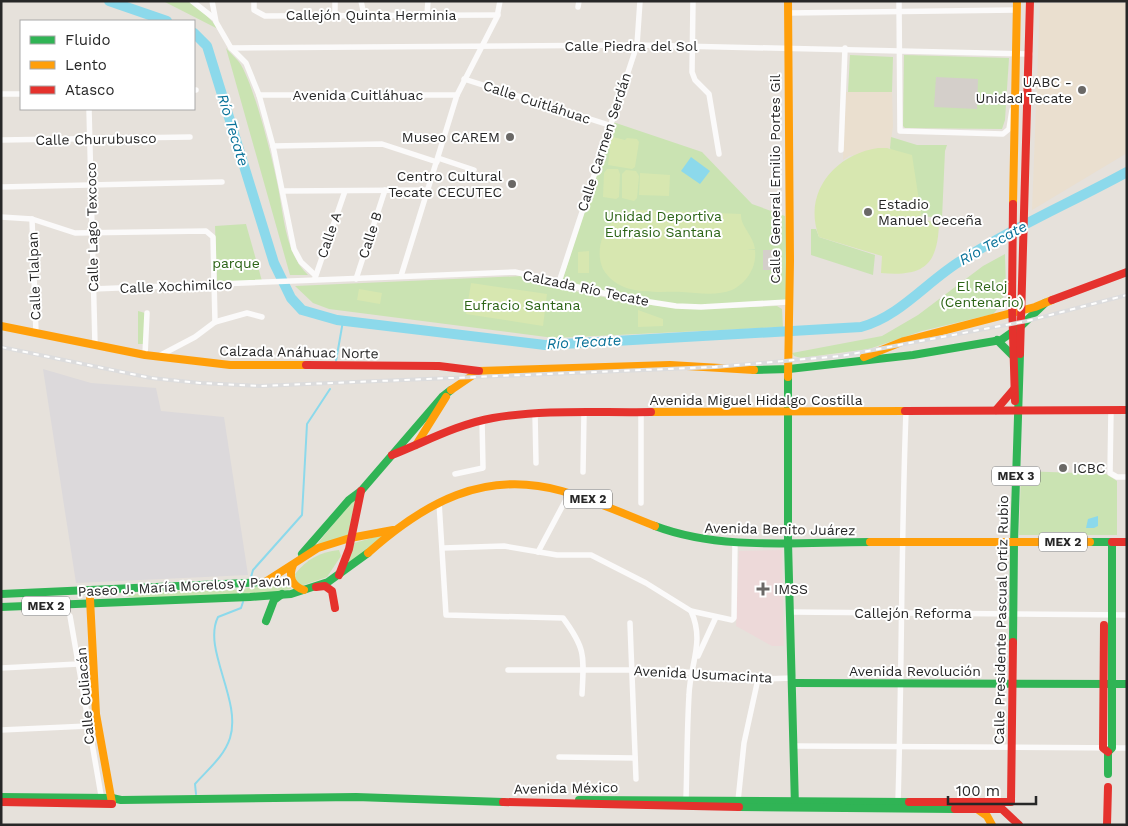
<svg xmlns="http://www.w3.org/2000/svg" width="1128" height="826" viewBox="0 0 1128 826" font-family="'Work Sans',sans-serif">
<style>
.industrial{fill:#dcd9db}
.education{fill:#eadfcf}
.medical{fill:#edd9d9}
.green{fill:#cae3b2}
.pitch{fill:#d7e7b0}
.plaza{fill:#d4cfca}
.water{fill:#8cd9eb}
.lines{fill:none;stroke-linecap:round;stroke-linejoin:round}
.stream{stroke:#8cd9eb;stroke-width:2}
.river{stroke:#8cd9eb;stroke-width:10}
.street{stroke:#fbfafa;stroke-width:5.5}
.fast{stroke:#30b455;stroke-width:8}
.slow{stroke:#ff9f0a;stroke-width:8}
.jam{stroke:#e5322d;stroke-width:8}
.rail-casing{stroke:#dcdcdd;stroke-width:4}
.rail{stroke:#fff;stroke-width:2;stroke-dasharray:5.5;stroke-linecap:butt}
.poi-dot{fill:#6a6866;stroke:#fff;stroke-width:2}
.labels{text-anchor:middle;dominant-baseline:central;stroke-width:4;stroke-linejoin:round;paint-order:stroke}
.shield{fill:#fff;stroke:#686868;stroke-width:1}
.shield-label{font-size:12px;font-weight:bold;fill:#272727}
.street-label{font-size:14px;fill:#272727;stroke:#fff}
.poi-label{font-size:14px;fill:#272727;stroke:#fff;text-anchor:end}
.park-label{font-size:14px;fill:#2c6416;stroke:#fff}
.water-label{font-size:15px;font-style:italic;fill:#097299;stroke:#fff}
</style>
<rect width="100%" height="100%" fill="#e6e1db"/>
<path class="industrial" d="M43 369 91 383 156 388 161 411 224 417 248 575 76 583Z"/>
<g class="education">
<path d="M1040 3H1127V153L1032 210Z"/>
<path d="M846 92H892L893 126 890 148 849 156 843 160Z"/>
</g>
<path class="medical" d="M782 550 784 646H772L736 626 739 551Z"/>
<g class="green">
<path d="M163 1H193L220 30Z"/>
<path d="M226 48C230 53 235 57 239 62 253 81 272 157 277 182 284 214 284 252 308 275H290Z"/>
<path d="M850 55 893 57 892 92H848Z"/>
<path d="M904 55 1009 58 1005 120 1002 129 905 128 903 126Z"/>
<path d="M613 122 702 152 752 204 785 216 788 261 786 305 670 307 695 309 777 306 782 309 783 327 554 338 329 309 313 303 295 286 523 276 561 288 627 302 668 307 562 281Z"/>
<path d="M891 137 917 145H947L945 151 942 218 922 216 890 148Z"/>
<path d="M246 224 262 281 217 283 215 226Z"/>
<path d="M811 229H816L819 237 875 255 873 275 811 255Z"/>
<path d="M1005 254C1005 275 1010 298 993 314L922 331 869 349 801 358 794 356 792 353 882 336 918 315 983 266Z"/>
<path d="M138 311 145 313 144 344H138Z"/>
<path d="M1021 471 1106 474 1117 481V535H1019Z"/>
<path d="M356 496 348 538 314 548Z"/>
<path d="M386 534 346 567 354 543Z"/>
<path d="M339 550 341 556 327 577 301 586 296 583 295 574C307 559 320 552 339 550Z"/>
<path d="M286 578 291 589 269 593 140 598 124 596C178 584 235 600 286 578Z"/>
</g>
<g class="pitch">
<path d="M613 137 625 140 627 138 637 139 639 142 635 167 632 169 608 165 611 138Z"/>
<path d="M878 148H887L912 155 922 220 939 222C938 265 924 277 881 273L882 256 819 237C802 192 836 154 878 148Z"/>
<path d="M607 169H618L620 174 619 197 616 199 603 197 604 173Z"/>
<path d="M626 170 636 171 639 176 637 198 634 201 622 198V174Z"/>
<path d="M640 173 670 175 669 196 639 195Z"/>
<path d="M634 210 741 214C740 226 753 235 755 249L747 250H755C757 267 747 283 732 290 717 296 698 293 682 292 655 291 619 297 603 269 598 258 599 246 603 236 608 223 621 213 634 210Z"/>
<path d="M589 251V273H578V252Z"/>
<path d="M471 283 547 294 543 326 466 314Z"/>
<path d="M359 289 382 293 380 304 357 300Z"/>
<path d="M638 310 663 319V326L638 327Z"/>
</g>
<g class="plaza">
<path d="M936 77 978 79 977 109 934 107Z"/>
<rect x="763" y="250" width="14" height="20"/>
</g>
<g class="water">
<path d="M691 157 710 171 700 184 681 171Z"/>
<path d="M1098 516V526L1094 528H1086L1088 519Z"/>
</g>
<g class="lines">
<g class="stream">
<path d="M336 361 343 321"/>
<path d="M251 577 253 570 302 515 307 424 330 389"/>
<path d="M196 794 195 784C207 770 224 757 230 738 242 700 202 649 218 617L241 608 243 602"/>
</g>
<g class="river">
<path d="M109 1 167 21"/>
<path d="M194 33 207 46 274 263 291 298 302 310 337 320 545 345 861 327C901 316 927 281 962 260 1014 227 1072 202 1127 172"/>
</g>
<g class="street">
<path d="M192 1 215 19"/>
<path d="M212 1 216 22 231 48 246 63 259 95 273 146 294 249 301 262 315 275"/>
<path d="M254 1V10L265 16 498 15"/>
<path d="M335 1V15"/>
<path d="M361 1 364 15"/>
<path d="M693 1 692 72 695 80 709 94 719 154"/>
<path d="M899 1 900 131 1003 134 1009 129 1012 110"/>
<path d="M578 7 579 1"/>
<path d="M788 13 1017 10"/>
<path d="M427 15 428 1"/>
<path d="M231 48 637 45 1030 54"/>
<path d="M464 79 609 125"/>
<path d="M194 90H196"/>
<path d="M1 94H21"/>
<path d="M259 95H457"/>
<path d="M89 109 95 345"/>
<path d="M1 140 190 137"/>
<path d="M273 146 382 144 437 162"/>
<path d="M841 150 845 48"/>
<path d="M438 158 474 170"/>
<path d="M1 187 222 182"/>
<path d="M283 191 428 190"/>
<path d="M1 217 32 219 75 233 206 231 213 237 215 322 195 337 157 357"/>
<path d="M32 219 36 333"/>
<path d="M401 276 457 95 497 17 500 1"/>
<path d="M315 278 345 191"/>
<path d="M356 279 385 190"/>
<path d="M559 282 637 45 640 1"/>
<path d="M93 289 515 272 624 298 676 306 701 307 788 302"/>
<path d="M215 322 247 313 262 317"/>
<path d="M145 355 147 313"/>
<path d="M1111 410 1110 473 1117 477H1127"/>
<path d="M535 413 536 463"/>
<path d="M583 472 584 413"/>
<path d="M455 474 483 468 482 420"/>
<path d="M439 502 446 615 563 618C586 649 584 656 582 694"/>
<path d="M641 503V412"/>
<path d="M443 548 504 546 557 555H591L646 583 691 611 732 620 734 618 735 542"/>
<path d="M538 552 570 492"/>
<path d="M790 612 1127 615"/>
<path d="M70 616 102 801"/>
<path d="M630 623 636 779"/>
<path d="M698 656 716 617"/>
<path d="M1 668 78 664"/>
<path d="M508 670H664L758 679 793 678"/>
<path d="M1 730 88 726"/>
<path d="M795 746 1127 748"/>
<path d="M559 757 635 758"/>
<path d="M686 800C687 765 687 730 689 695 690 664 705 642 691 611"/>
<path d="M738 801 744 743 758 679"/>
<path d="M898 802C902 672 901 542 906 412"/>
</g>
<g class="fast">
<path d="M997 340 1014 357"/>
<path d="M754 370 789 369 913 355 1001 340 1021 326 1045 303"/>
<path d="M788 377V542L795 807"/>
<path d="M655 526C721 551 799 542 870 542"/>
<path d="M1090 542H1112V748L1108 752V774"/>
<path d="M1014 543 1020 354"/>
<path d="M302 554 349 500 361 491 442 397 451 390"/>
<path d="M1 594 265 582"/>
<path d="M1 607 250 597 291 594 328 582 368 553"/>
<path d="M266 621 274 600 282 594"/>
<path d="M1013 642 1014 543"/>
<path d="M793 683 1127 684"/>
<path d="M1 797 112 798"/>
<path d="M112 798 121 800 356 797 503 802"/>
<path d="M579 800 909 802"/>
<path d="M739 807 955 809"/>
</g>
<g class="slow">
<path d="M788 1 790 261 788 377"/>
<path d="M1013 204 1017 1"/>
<path d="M1 326 145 355 230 365H306"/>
<path d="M864 357 904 341 1035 307 1052 300"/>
<path d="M451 390 479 371 670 365 754 370"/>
<path d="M651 412 905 411"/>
<path d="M416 445 446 397"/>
<path d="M870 542H1090"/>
<path d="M368 553C424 503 484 469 562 491 594 500 624 514 655 526"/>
<path d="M293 565C288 577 292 586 304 590"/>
<path d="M265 582 318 548 350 538 393 530"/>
<path d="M90 599 96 714 112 803"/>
<path d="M977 809 987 816 992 825"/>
</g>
<g class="jam">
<path d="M1013 204 1012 301 1015 401"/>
<path d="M1052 300 1127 272"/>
<path d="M1020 354 1030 1"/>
<path d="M306 365 439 366 479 371"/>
<path d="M996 410 1014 389"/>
<path d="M905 411 1127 410"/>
<path d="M392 455C425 442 458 424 493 418 545 409 599 413 651 412"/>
<path d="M1112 542H1127"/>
<path d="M339 575 349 549 361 491"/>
<path d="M316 587 325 586 332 591 335 608"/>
<path d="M1104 625 1103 748 1108 752"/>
<path d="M1 802 112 804"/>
<path d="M503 802 739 807"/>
<path d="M909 802H1011L1013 642"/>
<path d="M955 809H1002L1019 825"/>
<path d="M1107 825 1108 787"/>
</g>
<defs>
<path id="rail" d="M1 347 151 378 200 383 259 386 715 367 841 356 1027 321 1127 295"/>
</defs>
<use href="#rail" class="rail-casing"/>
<use href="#rail" class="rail"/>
</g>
<g class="poi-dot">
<circle cx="1082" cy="90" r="5"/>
<circle cx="510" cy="137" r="5"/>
<circle cx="512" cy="184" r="5"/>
<circle cx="868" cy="212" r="5"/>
<circle cx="1063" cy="468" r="5"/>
<path d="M760.5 581.5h5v5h5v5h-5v5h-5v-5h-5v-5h5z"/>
</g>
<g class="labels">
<g class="shield">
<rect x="992" y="466.5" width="48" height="19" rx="4"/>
<rect x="564" y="489.5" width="48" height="19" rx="4"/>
<rect x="1039" y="532.5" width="48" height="19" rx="4"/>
<rect x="22" y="596.5" width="48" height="19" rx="4"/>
</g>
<g class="shield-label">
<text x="1016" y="476">MEX 3</text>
<text x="588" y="499">MEX 2</text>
<text x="1063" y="542">MEX 2</text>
<text x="46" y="606">MEX 2</text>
</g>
<g class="street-label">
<text x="371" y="15">Callejón Quinta Herminia</text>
<text x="631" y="46">Calle Piedra del Sol</text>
<text x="358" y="95">Avenida Cuitláhuac</text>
<text transform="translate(537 102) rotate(18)">Calle Cuitláhuac</text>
<text transform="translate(96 139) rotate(-1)">Calle Churubusco</text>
<text transform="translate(604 142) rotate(-72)">Calle Carmen Serdán</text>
<text transform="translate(775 179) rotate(-90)">Calle General Emilio Portes Gil</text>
<text transform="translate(92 227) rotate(-91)">Calle Lago Texcoco</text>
<text transform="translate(329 235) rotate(-71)">Calle A</text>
<text transform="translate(370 235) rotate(-72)">Calle B</text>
<text transform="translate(34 276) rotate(-92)">Calle Tlalpan</text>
<text transform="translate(176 286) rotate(-2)">Calle Xochimilco</text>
<text transform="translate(586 288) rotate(12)">Calzada Río Tecate</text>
<text transform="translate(299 352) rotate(1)">Calzada Anáhuac Norte</text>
<text x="756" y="400">Avenida Miguel Hidalgo Costilla</text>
<text transform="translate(780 529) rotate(1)">Avenida Benito Juárez</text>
<text transform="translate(184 586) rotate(-3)">Paseo J. María Morelos y Pavón</text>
<text x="913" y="613">Callejón Reforma</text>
<text transform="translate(1001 620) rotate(-89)">Calle Presidente Pascual Ortiz Rubio</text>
<text x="915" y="671">Avenida Revolución</text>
<text transform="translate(703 674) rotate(3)">Avenida Usumacinta</text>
<text transform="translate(85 696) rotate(-95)">Calle Culiacán</text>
<text transform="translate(566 788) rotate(-1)">Avenida México</text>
</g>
<g class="poi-label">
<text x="1072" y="82">UABC -<tspan x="1072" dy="16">Unidad Tecate</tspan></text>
<text x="500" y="137">Museo CAREM</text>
<text x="502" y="176">Centro Cultural<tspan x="502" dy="16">Tecate CECUTEC</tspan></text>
<text x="878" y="204" text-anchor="start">Estadio<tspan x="878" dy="16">Manuel Ceceña</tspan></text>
<text x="1073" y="468" text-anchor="start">ICBC</text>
<text x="774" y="589" text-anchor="start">IMSS</text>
</g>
<g class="park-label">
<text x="663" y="216">Unidad Deportiva<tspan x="663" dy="16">Eufrasio Santana</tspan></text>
<text x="236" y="263">parque</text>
<text x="982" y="286">El Reloj<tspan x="982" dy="16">(Centenario)</tspan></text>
<text x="522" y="305">Eufracio Santana</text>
</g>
<g class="water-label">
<text transform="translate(233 130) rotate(73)">Río Tecate</text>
<text transform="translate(993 243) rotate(-29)">Río Tecate</text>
<text transform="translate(584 342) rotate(-3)">Río Tecate</text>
</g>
</g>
<rect width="1128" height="826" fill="none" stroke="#272727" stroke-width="5"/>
<rect x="20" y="20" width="175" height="90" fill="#ffffff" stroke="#a9a9a9"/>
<rect x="30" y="36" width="25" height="8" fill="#30b455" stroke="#a9a9a9"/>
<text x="65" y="45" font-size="15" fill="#272727">Fluido</text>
<rect x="30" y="61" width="25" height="8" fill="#ff9f0a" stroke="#a9a9a9"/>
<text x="65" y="70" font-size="15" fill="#272727">Lento</text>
<rect x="30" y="86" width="25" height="8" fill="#e5322d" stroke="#a9a9a9"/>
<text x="65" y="95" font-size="15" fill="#272727">Atasco</text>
<path d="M948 796v8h88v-8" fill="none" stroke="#272727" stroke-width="2.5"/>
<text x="956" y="796" font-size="15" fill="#272727" stroke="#ffffff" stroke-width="4" paint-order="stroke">100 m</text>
</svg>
